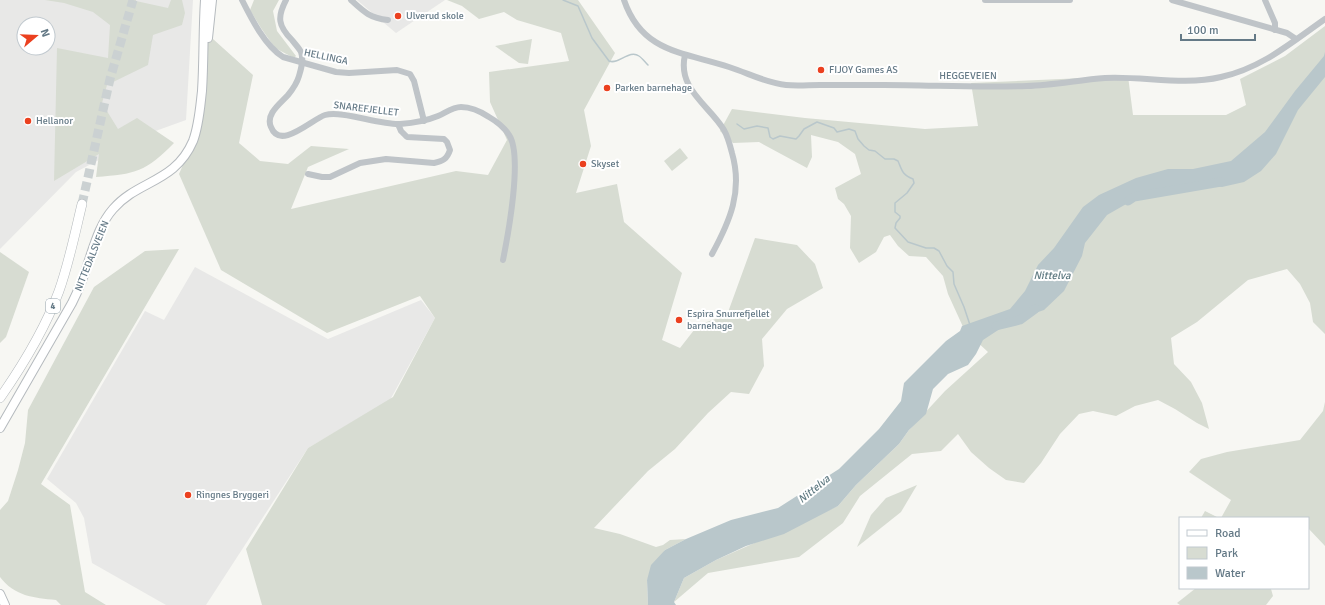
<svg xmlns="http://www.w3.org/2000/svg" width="1325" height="605" viewBox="0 0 1325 605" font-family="Signika,sans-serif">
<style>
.built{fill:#e8e8e7;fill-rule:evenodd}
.green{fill:#d7dcd2}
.water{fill:#b9c7cb}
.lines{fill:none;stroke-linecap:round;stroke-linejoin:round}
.stream{stroke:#b9c7cb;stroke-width:1.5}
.river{stroke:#b9c7cb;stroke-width:9}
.highway-tunnel{stroke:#cbd1d2;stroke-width:9;stroke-dasharray:9 4.5;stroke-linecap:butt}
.major-casing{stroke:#b5babe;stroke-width:10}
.highway-casing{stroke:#b4b9bc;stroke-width:10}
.minor{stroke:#bfc4c8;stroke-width:6}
.major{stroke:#fff;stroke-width:8}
.highway{stroke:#fff;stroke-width:9}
.poi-dot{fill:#eb401f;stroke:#fff;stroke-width:1.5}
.labels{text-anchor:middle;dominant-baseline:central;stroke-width:4;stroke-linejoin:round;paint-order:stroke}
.shield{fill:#fff;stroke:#92a1aa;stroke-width:1}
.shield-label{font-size:9px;font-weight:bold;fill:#647986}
.poi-label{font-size:10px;fill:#647986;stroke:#fff;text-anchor:start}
.street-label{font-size:10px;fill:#647986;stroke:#fff}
.water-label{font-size:11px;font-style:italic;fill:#607b83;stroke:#fff}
</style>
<rect width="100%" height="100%" fill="#f7f7f3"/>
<g class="built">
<path d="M0 0H193L186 120 150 133 76 172 0 249ZM24 24H48V48H24Z"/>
<path d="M357 0H445L396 33Z"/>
<path d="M195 267 328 339 421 300 435 318 390 400 308 448 206 605H166L92 563 84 518 76 503 47 479 145 311 164 320Z"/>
</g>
<g class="green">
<path d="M45 0H136V1L168 8 171 0H182L185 13 182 25 153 35 148 65 107 85 102 103 118 129 137 118 174 143C145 172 136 174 96 177L99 154 54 181 57 48 108 58 110 25 93 12 64 3Z"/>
<path d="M254 0H279L273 11 277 31 296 56 294 58 275 48 261 28 250 10Z"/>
<path d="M447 0H578L615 53 584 110 591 146 576 193 617 184 624 222 682 273 662 340 680 348 698 325 727 315 755 238 797 245 815 264 823 288 787 309 762 339 764 366 749 394 731 392 708 413 675 449 648 471 594 528 620 534 656 547 663 545 670 540 686 539 665 550 647 580 648 605H262L246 549 308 448 393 397 435 318 420 296 327 333 221 270 179 174 189 151 198 122 203 30 253 75 239 143 260 161 288 164 311 146 349 149 308 167 291 209 456 171 488 175 507 140 490 102 489 72 569 61 561 33 517 20 504 12 479 19 462 6Z"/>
<path d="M1325 26V334L1313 322 1310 303 1300 284 1287 269 1248 280 1197 322 1171 338 1174 364 1191 382 1202 403 1209 429 1197 423 1175 409 1158 400 1135 406 1116 416 1093 411 1079 414 1060 434 1041 463 1024 483 1006 480 989 468 971 452 958 434 941 451 912 454 860 496 843 523 799 557 708 573 674 602 684 578 716 560 838 506 856 485 899 444 909 430 945 391 988 352 974 339 964 329 948 294 943 276 926 257 909 256 898 246 890 235 884 237 876 252 859 263 850 248 851 216 844 204 838 199 835 188 861 174 855 154 838 142 811 135 812 157 807 168 759 142 733 143 720 131 732 109 805 118 925 129 978 126 971 83 1128 76 1133 115H1226L1246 105 1240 79 1285 56Z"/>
<path d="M532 39 528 64 519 63 495 46Z"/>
<path d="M680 148 688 158 672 171 664 161Z"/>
<path d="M179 249 41 484 70 505 85 592 106 605H61L56 600C34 598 14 596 0 577V510L8 501 18 470 25 443 28 410 94 287 145 251Z"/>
<path d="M0 252 29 272 6 337 0 343Z"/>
<path d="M1325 402V546L1308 528V518H1221L1231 500 1189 472 1201 459 1227 452 1300 440 1323 411Z"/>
<path d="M917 485 901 512 857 547 871 515 886 498Z"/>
<path d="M1205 511 1219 518H1201Z"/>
<path d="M1196 588H1269L1271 589 1273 596 1266 605H1180L1177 603Z"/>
</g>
<path class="water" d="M1325 52V77L1298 110 1276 154 1261 171 1244 182 1222 187 1208 184 1142 195 1107 215 1085 243 1082 256 1064 291 1044 310 1012 321 983 340 976 354 968 365 948 374 933 389 926 414 909 430 899 444 856 485 838 506 784 534 746 546 716 560 684 578 674 602 676 605H648L647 580 651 565 665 550 686 539 731 520 778 508 839 469 879 429 901 401 904 383 946 341 960 331 962 326 1010 309 1025 291 1038 265 1054 248 1083 207 1099 195 1136 178 1168 169H1193L1231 161 1265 132 1295 91 1324 56Z"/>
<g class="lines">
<g class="stream">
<path d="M563 0 578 6 592 38 609 61C619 65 629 49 639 56 642 58 645 62 648 65"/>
<path d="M737 124 744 129 757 126 768 128 770 137 773 139 780 136 796 139 799 136 804 129 817 122 834 128 837 132 849 129 855 131 858 139 864 146 869 150 875 151 885 159H894L898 161C902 170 902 175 913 179L914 183 907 193 895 203V212L900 216V218L896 223 895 228 908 242 926 248H934L939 251 947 266 953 272 954 284 964 307 970 325"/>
</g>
<g class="river">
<path d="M1128 201 1134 197 1221 182"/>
<path d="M996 326 1020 320 1035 309"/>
</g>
<path class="highway-tunnel" d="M82 204 110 79 133 0"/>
<defs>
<g id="major">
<path d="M208 38 212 0"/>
<path d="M0 428 72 303C78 291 83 279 87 266 94 246 99 225 113 209 138 180 175 183 193 141 199 125 200 108 202 91 204 60 203 30 205 0"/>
<path d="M0 594 5 605"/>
</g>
<path id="highway" d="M0 398C23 365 45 329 59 291 69 263 75 233 82 204"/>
</defs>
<use href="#major" class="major-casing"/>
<use href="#highway" class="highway-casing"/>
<g class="minor">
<path d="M242 0C251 18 265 46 283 57L336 72 349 73 397 70 410 74 414 81 424 121"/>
<path d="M286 0C277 17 278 26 292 40 295 44 299 48 301 52 304 60 301 69 299 76 297 83 293 89 288 95 281 103 265 114 271 127 280 151 312 119 325 115 342 110 379 125 400 124 413 123 426 121 438 116 445 113 453 107 461 107 471 107 480 111 489 117 496 121 504 127 509 135 523 155 508 235 503 260"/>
<path d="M351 0C364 12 370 18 388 20"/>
<path d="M624 0C642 53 684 52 729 67 748 73 766 83 786 85 797 86 809 85 820 85 841 85 862 85 884 85 931 85 979 88 1027 86 1053 85 1079 80 1105 78 1144 76 1183 86 1221 77 1262 68 1292 42 1325 19"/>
<path d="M985 0H1070"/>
<path d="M1172 0 1287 33 1296 39"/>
<path d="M1265 0 1275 23V30"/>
<path d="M685 55C677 89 709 105 724 130 728 137 730 145 732 153 743 191 730 221 712 254"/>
<path d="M308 174 322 177H330L360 163 386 159 434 163C443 161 447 159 450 150L447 142 444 139 407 137 401 131 398 124"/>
</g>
<use href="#major" class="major"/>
<use href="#highway" class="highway"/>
</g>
<g class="poi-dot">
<circle cx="398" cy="16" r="4"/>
<circle cx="821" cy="70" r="4"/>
<circle cx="607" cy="88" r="4"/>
<circle cx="28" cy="121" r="4"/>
<circle cx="583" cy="164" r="4"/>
<circle cx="679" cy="320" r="4"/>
<circle cx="188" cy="495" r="4"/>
</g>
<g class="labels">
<rect class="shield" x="46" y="299" width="14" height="14" rx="3"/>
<g class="shield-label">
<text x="53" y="306">4</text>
</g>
<g class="poi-label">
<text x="406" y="16">Ulverud skole</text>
<text x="829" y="70">FIJOY Games AS</text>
<text x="615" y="88">Parken barnehage</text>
<text x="36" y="121">Hellanor</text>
<text x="591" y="164">Skyset</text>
<text x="687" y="314">Espira Snurrefjellet<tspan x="687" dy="12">barnehage</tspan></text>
<text x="196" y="495">Ringnes Bryggeri</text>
</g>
<g class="street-label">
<text transform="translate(326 57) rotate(12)">HELLINGA</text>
<text x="968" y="76">HEGGEVEIEN</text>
<text transform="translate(366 109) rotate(7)">SNAREFJELLET</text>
<text transform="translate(92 256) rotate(-68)">NITTEDALSVEIEN</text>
</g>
<g class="water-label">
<text x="1052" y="275">Nittelva</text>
<text transform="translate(814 489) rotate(-39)">Nittelva</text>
</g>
</g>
<rect x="1179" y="517" width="130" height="72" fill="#ffffff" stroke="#c1c9cf"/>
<rect x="1187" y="530" width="20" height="6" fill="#ffffff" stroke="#c1c9cf"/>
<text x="1215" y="537" font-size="12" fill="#647986">Road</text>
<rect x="1187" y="547" width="20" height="12" fill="#d7dcd2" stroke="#c1c9cf"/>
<text x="1215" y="557" font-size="12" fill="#647986">Park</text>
<rect x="1187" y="567" width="20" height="12" fill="#b9c7cb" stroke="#c1c9cf"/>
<text x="1215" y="577" font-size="12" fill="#647986">Water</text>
<g transform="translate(36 36) rotate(71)"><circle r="19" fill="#ffffff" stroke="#c1c9cf"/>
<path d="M0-3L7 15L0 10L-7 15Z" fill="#eb401f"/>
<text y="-6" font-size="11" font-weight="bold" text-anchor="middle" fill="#647986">N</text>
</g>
<path d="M1181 34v6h74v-6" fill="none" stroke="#647986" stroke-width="2"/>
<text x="1187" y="34" font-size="12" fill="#647986" stroke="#ffffff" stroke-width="3" paint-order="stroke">100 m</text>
</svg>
